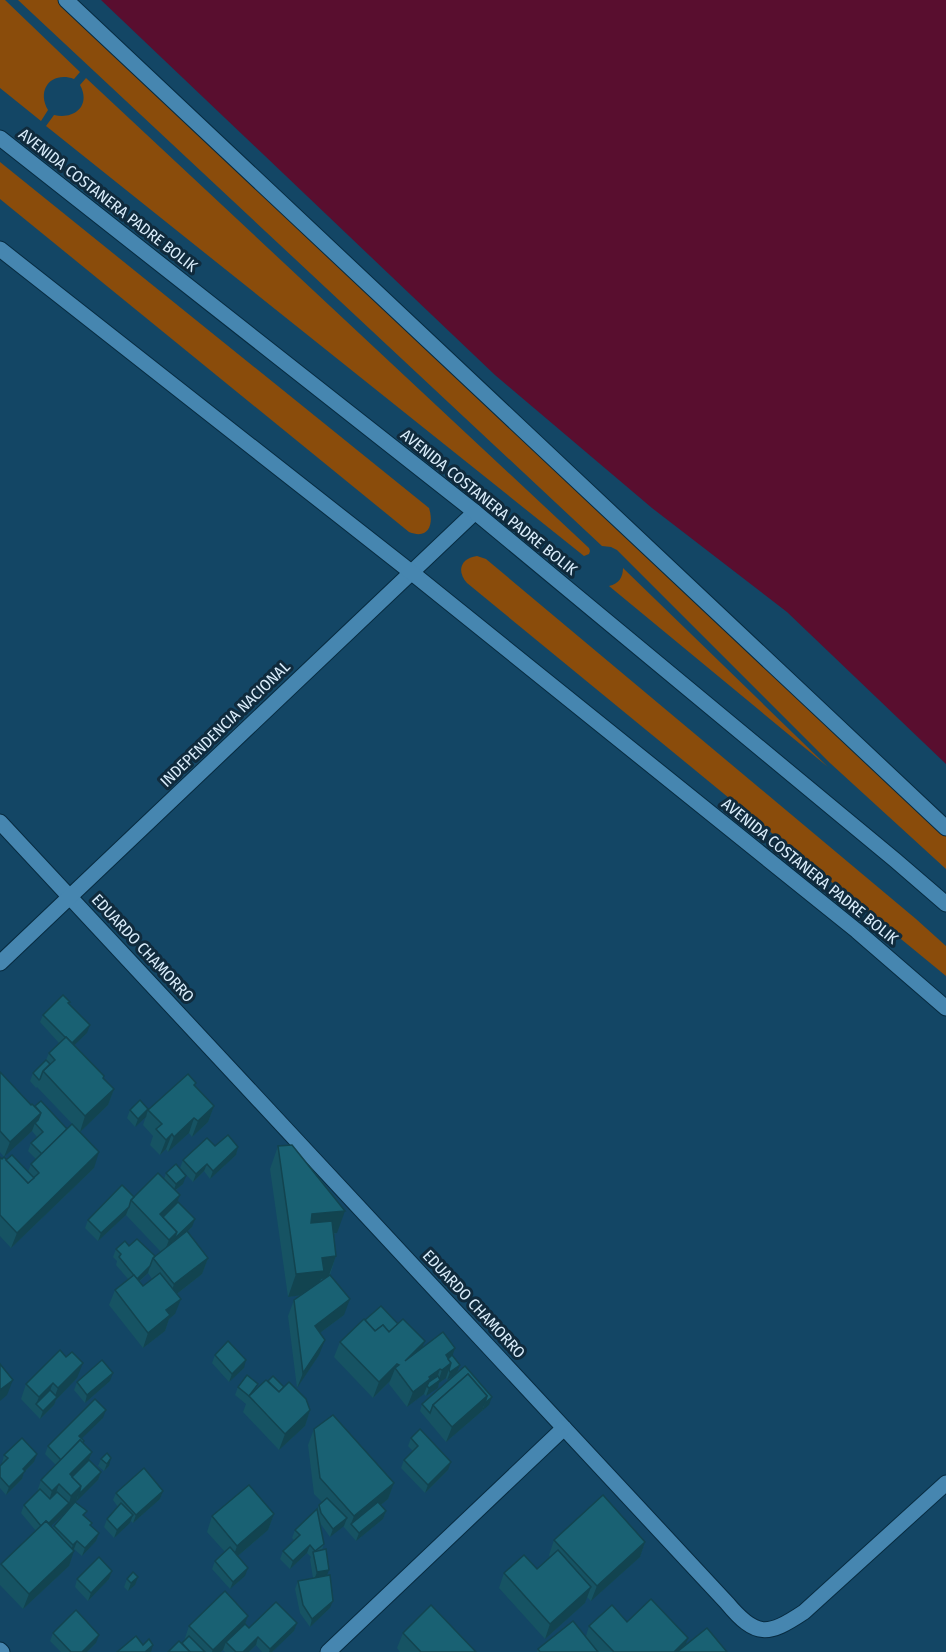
<svg xmlns="http://www.w3.org/2000/svg" width="946" height="1652" viewBox="0 0 946 1652" font-family="'Fira Sans Condensed',sans-serif">
<style>
.green{fill:#8a4c0b}
.water{fill:#590e2f}
.lines{fill:none;stroke-linecap:round;stroke-linejoin:round}
.pedestrian-casing{stroke:#072b40;stroke-width:17}
.minor-casing{stroke:#072b40;stroke-width:17}
.tertiary-casing{stroke:#072b40;stroke-width:17}
.pedestrian{stroke:#4686b0;stroke-width:15}
.minor{stroke:#4686b0;stroke-width:15}
.tertiary{stroke:#4686b0;stroke-width:15}
.wall{fill:#165363;fill-rule:evenodd}
.shaded-wall{fill:#124450}
.building{fill:#196173;stroke:#124450;stroke-width:1.5}
.labels{text-anchor:middle;dominant-baseline:central;stroke-width:6;stroke-linejoin:round;paint-order:stroke}
.street-label{font-size:16px;fill:#daedfb;stroke:#102b3d}
</style>
<rect width="100%" height="100%" fill="#134665"/>
<g class="green">
<path d="M0 0H5L80 72 74 79C52 71 36 89 48 110L41 121 0 88Z"/>
<path d="M18 0H59L946 833V869L830 763 617 550 611 547 602 546Z"/>
<path d="M86 78 589 548 590 551 589 554 584 556 46 126 54 115C75 120 91 105 80 85Z"/>
<path d="M0 162 429 508C434 524 429 540 409 532L0 199Z"/>
<path d="M477 556 486 559 916 919 946 946V976L467 583C456 571 461 558 477 556Z"/>
<path d="M623 568 828 767 609 586C619 584 623 577 623 568Z"/>
</g>
<path class="water" d="M101 0H946V764L787 612 652 508 495 375Z"/>
<g class="lines">
<defs>
<path id="pedestrian" d="M66 0 946 828"/>
<g id="minor">
<path d="M0 822 727 1603C756 1638 768 1636 804 1612L946 1483"/>
<path d="M0 963 475 512"/>
<path d="M0 1650 2 1652"/>
<path d="M328 1652 564 1428"/>
</g>
<g id="tertiary">
<path d="M0 138 475 512 895 860 946 904"/>
<path d="M0 249 411 572 857 931 946 1008"/>
</g>
</defs>
<use href="#pedestrian" class="pedestrian-casing"/>
<use href="#minor" class="minor-casing"/>
<use href="#tertiary" class="tertiary-casing"/>
<use href="#pedestrian" class="pedestrian"/>
<use href="#minor" class="minor"/>
<use href="#tertiary" class="tertiary"/>
</g>
<g class="wall">
<path d="M70 1002 69 1004 87 1033 74 1045 104 1076 103 1078 114 1089 108 1105 80 1132 37 1087 36 1088 30 1081 33 1073 46 1060 49 1053 59 1043 40 1022 43 1015Z"/>
<path d="M0 1072 31 1105 94 1168 11 1248 0 1236V1157L2 1159 6 1160 28 1172 31 1164 36 1159 28 1151 31 1143 37 1137 32 1131 4 1157 0 1152Z"/>
<path d="M196 1083 195 1086 214 1106 208 1122 192 1137 189 1133 168 1152 166 1149 160 1155 150 1145 153 1136 143 1125 148 1110Z"/>
<path d="M148 1109 146 1117 135 1127 127 1118 130 1110Z"/>
<path d="M278 1146 337 1233 334 1234 336 1256 330 1275 344 1315 320 1333 319 1355 297 1388 288 1316 294 1300 301 1295 288 1297 270 1169Z"/>
<path d="M238 1147 236 1155 210 1179 204 1171 193 1182 180 1168 183 1160Z"/>
<path d="M166 1173 183 1184 175 1191 180 1195 177 1203 192 1227 187 1232 208 1258 202 1274 177 1294 175 1314 169 1319 165 1331 143 1348 109 1305 115 1290 128 1279 116 1265 117 1261 113 1257 116 1249 129 1246 155 1256 161 1252 126 1215 98 1241 85 1228 88 1220 134 1197 164 1179ZM148 1273 152 1279 143 1286 139 1282Z"/>
<path d="M365 1320 398 1324 425 1341 422 1348H455L452 1355 460 1365 457 1373 489 1405 446 1442 420 1411 422 1404 457 1373 447 1380 446 1378 439 1383 438 1388 426 1396 424 1394 407 1407 389 1384 390 1381 373 1398 334 1357 340 1342Z"/>
<path d="M215 1355 244 1368 229 1382 212 1363Z"/>
<path d="M77 1378 56 1400 54 1405 40 1419 21 1399 26 1384Z"/>
<path d="M110 1381 85 1403 74 1390 77 1382Z"/>
<path d="M268 1381 284 1387 310 1410 305 1426 279 1450 243 1412 246 1404 235 1395 238 1387 257 1389Z"/>
<path d="M103 1418 81 1439 84 1441 83 1443 92 1452 89 1460 101 1472 98 1480 75 1502 91 1526 99 1533 96 1541 82 1556 74 1549 69 1566 23 1609 0 1585V1566L1 1564 36 1531 21 1513 24 1505 37 1492 41 1480 56 1465 45 1454 48 1446ZM73 1504 54 1526 53 1528 51 1526Z"/>
<path d="M314 1429 394 1483 388 1499 381 1505 386 1511 383 1519 356 1541 343 1526 330 1537 320 1523 324 1544 322 1550 327 1576 330 1608 310 1627 300 1613 295 1589 298 1581 313 1578 310 1559 311 1557 307 1553 290 1569 280 1559 283 1551 294 1540 292 1538 295 1530 317 1510 319 1505 322 1502 314 1494 308 1445Z"/>
<path d="M411 1438 448 1470 425 1493 401 1468 404 1460 413 1451 408 1446Z"/>
<path d="M107 1453 109 1466 104 1471 98 1466 101 1459Z"/>
<path d="M4 1455 34 1462 24 1472 22 1479 6 1495 0 1488V1466L3 1464 2 1463Z"/>
<path d="M163 1491 160 1499 133 1523 131 1521 130 1523 114 1538 104 1527 107 1519 118 1507 113 1500 116 1493Z"/>
<path d="M274 1514 268 1530 238 1556 245 1576 230 1589 212 1569 215 1561 225 1552 207 1532 212 1516Z"/>
<path d="M554 1540 645 1542 640 1557 591 1601 587 1597 585 1603 545 1639 499 1588 504 1573 537 1569 550 1557 549 1555Z"/>
<path d="M112 1571 109 1579 88 1601 75 1587 77 1579Z"/>
<path d="M127 1579 135 1585 128 1591 124 1587Z"/>
<path d="M248 1616 245 1624 249 1628 297 1623 294 1631 272 1652H262L256 1645 249 1652H225L223 1650 221 1652H168L184 1641 189 1626Z"/>
<path d="M627 1622 685 1645 727 1652H537L538 1649 586 1636 589 1626Z"/>
<path d="M53 1633 96 1643 87 1652H61L50 1641Z"/>
<path d="M403 1633 476 1652H400L397 1648Z"/>
</g>
<g class="shaded-wall">
<path d="M90 1025 87 1033 68 1051 71 1043Z"/>
<path d="M114 1089 108 1105 80 1132 85 1116Z"/>
<path d="M214 1106 208 1122 192 1137 198 1121Z"/>
<path d="M148 1109 146 1117 135 1127 138 1119Z"/>
<path d="M41 1113 36 1125 35 1123 32 1131 4 1157 10 1142Z"/>
<path d="M194 1118 189 1133 168 1152 174 1137Z"/>
<path d="M172 1134 166 1149 160 1155 166 1140Z"/>
<path d="M238 1147 236 1155 210 1179 213 1171Z"/>
<path d="M99 1152 94 1168 11 1248 17 1233Z"/>
<path d="M207 1164 204 1171 193 1182 196 1174Z"/>
<path d="M186 1176 183 1184 173 1192 176 1184Z"/>
<path d="M180 1195 174 1211 158 1222 160 1214Z"/>
<path d="M129 1207 126 1215 98 1241 101 1233Z"/>
<path d="M345 1211 337 1233 304 1236 312 1214Z"/>
<path d="M195 1219 192 1227 171 1247 174 1239Z"/>
<path d="M177 1232 171 1247 163 1255 169 1240Z"/>
<path d="M336 1256 328 1278 321 1279 316 1293 288 1297 296 1274 322 1258Z"/>
<path d="M208 1258 202 1274 169 1300 174 1284Z"/>
<path d="M150 1266 148 1273 134 1286 137 1279Z"/>
<path d="M181 1299 175 1314 169 1319 165 1331 143 1348 148 1333 166 1310Z"/>
<path d="M350 1299 344 1315 309 1341 315 1326Z"/>
<path d="M325 1340 319 1355 297 1388 303 1373Z"/>
<path d="M425 1341 419 1356 399 1376 405 1361Z"/>
<path d="M455 1348 450 1363 446 1355Z"/>
<path d="M246 1360 244 1368 229 1382 232 1374Z"/>
<path d="M83 1363 77 1378 56 1400 54 1405 40 1419 43 1411 53 1401 58 1388Z"/>
<path d="M451 1363 446 1378 439 1383 438 1388 426 1396 429 1388 438 1382 442 1370Z"/>
<path d="M397 1364 390 1381 373 1398 379 1382Z"/>
<path d="M460 1365 457 1373 447 1380 450 1372Z"/>
<path d="M440 1369 435 1384 427 1386 424 1394 407 1407 413 1392 429 1377Z"/>
<path d="M113 1373 110 1381 85 1403 87 1395Z"/>
<path d="M13 1380 7 1395 0 1401V1390Z"/>
<path d="M53 1383 47 1398 36 1404 39 1397Z"/>
<path d="M487 1396 482 1411 446 1442 452 1427Z"/>
<path d="M492 1397 489 1405 482 1411 485 1403Z"/>
<path d="M106 1410 103 1418 76 1444 79 1436Z"/>
<path d="M310 1410 305 1426 279 1450 285 1434Z"/>
<path d="M92 1452 86 1467 70 1484V1474Z"/>
<path d="M37 1454 34 1462 24 1472 22 1479 6 1495 9 1487 23 1469Z"/>
<path d="M111 1458 109 1466 104 1471 107 1464Z"/>
<path d="M451 1462 448 1470 425 1493 428 1485Z"/>
<path d="M101 1472 98 1480 76 1502 79 1494Z"/>
<path d="M394 1483 388 1499 354 1527 351 1524 354 1516Z"/>
<path d="M59 1484 54 1499 47 1507 52 1491Z"/>
<path d="M81 1486 76 1502 41 1536 44 1528 69 1503 71 1496Z"/>
<path d="M163 1491 160 1499 133 1523 136 1515Z"/>
<path d="M386 1511 383 1519 356 1541 359 1533Z"/>
<path d="M274 1514 268 1530 232 1561 237 1546Z"/>
<path d="M133 1515 130 1523 114 1538 117 1530Z"/>
<path d="M347 1518 344 1526 330 1537 333 1529Z"/>
<path d="M99 1533 96 1541 82 1556 85 1548Z"/>
<path d="M77 1541 74 1549 70 1553 73 1545Z"/>
<path d="M645 1542 640 1557 591 1601 597 1586Z"/>
<path d="M310 1545 307 1553 290 1569 293 1561Z"/>
<path d="M74 1551 69 1566 23 1609 29 1594Z"/>
<path d="M248 1568 245 1576 230 1589 233 1582Z"/>
<path d="M329 1570 326 1578 314 1580 317 1572Z"/>
<path d="M112 1571 109 1579 88 1601 91 1593Z"/>
<path d="M138 1577 135 1585 128 1591 131 1583Z"/>
<path d="M591 1587 585 1603 545 1639 550 1624Z"/>
<path d="M333 1601 330 1608 310 1627 312 1619Z"/>
<path d="M248 1616 242 1632 226 1642 223 1650 221 1652H212L213 1650Z"/>
<path d="M297 1623 294 1631 272 1652H269L270 1649Z"/>
<path d="M99 1635 96 1643 87 1652H82Z"/>
<path d="M258 1637 256 1645 249 1652H243Z"/>
<path d="M688 1638 683 1652H674Z"/>
<path d="M153 1645 151 1652H145Z"/>
</g>
<g class="building">
<path d="M63 995 70 1002 68 1003 90 1025 72 1043 66 1037H65L43 1015Z"/>
<path d="M66 1037 104 1076 103 1078 114 1089 85 1116 43 1071 55 1060 49 1053Z"/>
<path d="M46 1060 50 1064 43 1071 40 1079 39 1080 33 1073Z"/>
<path d="M0 1072 31 1105 32 1104 41 1113 10 1142 0 1131Z"/>
<path d="M188 1074 196 1083 194 1085 214 1106 198 1121 194 1118 174 1137 172 1134 166 1140 156 1129 162 1124 148 1110Z"/>
<path d="M140 1100 148 1109 138 1119 130 1110Z"/>
<path d="M41 1101 67 1129 42 1154 31 1143 43 1132 35 1123 38 1120 41 1113 35 1106Z"/>
<path d="M72 1124 99 1152 17 1233 0 1215V1157L2 1159 4 1157 28 1183 39 1173 31 1164Z"/>
<path d="M228 1135 238 1147 213 1171 207 1164 196 1174 183 1160 207 1138 215 1146Z"/>
<path d="M292 1145 345 1211 312 1214 311 1223 332 1221 336 1256 322 1258 324 1271 296 1274 278 1146Z"/>
<path d="M12 1155 34 1178 28 1183 6 1160Z"/>
<path d="M176 1164 186 1176 176 1184 166 1173Z"/>
<path d="M158 1173 180 1195 160 1214 177 1232 169 1240 131 1200Z"/>
<path d="M122 1185 134 1197 131 1200 129 1207 101 1233 88 1220Z"/>
<path d="M178 1202 195 1219 174 1239 177 1232 163 1217Z"/>
<path d="M187 1231 208 1258 174 1284 153 1258Z"/>
<path d="M137 1239 155 1256 153 1258 150 1266 137 1279 119 1257 121 1254 116 1249 125 1241 129 1246Z"/>
<path d="M160 1273 181 1299 166 1310 170 1315 148 1333 115 1290 134 1275 143 1286Z"/>
<path d="M330 1275 350 1299 315 1326 325 1340 303 1373 294 1300Z"/>
<path d="M381 1306 398 1324 389 1332 383 1325 375 1331 365 1320Z"/>
<path d="M364 1319 375 1331 383 1325 389 1332 403 1319 425 1341 405 1361 443 1332 455 1348 446 1355 451 1363 442 1370 440 1369 429 1377 430 1379 413 1392 395 1368 399 1365 397 1364 379 1382 340 1342Z"/>
<path d="M228 1341 246 1360 232 1374 215 1355Z"/>
<path d="M60 1350 66 1357 72 1352 83 1363 58 1388 53 1383 39 1397 26 1384Z"/>
<path d="M452 1355 460 1365 450 1372 449 1370 451 1363 448 1359Z"/>
<path d="M102 1360 113 1373 87 1395 77 1382Z"/>
<path d="M0 1364 13 1380 0 1390Z"/>
<path d="M465 1366 492 1397 485 1403 487 1396 468 1374 433 1405 430 1413 422 1404Z"/>
<path d="M468 1374 487 1396 452 1427 433 1405Z"/>
<path d="M247 1375 258 1384 249 1396 238 1387Z"/>
<path d="M273 1376 284 1387 279 1392 268 1381Z"/>
<path d="M438 1376 440 1380 429 1388 427 1386 429 1382Z"/>
<path d="M266 1380 279 1392 289 1382 306 1399 310 1410 285 1434 249 1396Z"/>
<path d="M50 1390 57 1397 43 1411 36 1404Z"/>
<path d="M95 1399 106 1410 79 1436 84 1441 82 1443 80 1440 61 1460 48 1446Z"/>
<path d="M333 1415 394 1483 354 1516 320 1478 314 1429Z"/>
<path d="M420 1429 451 1462 428 1485 404 1460 418 1446 411 1438Z"/>
<path d="M22 1438 37 1454 23 1469 25 1471 9 1487 0 1477V1466L8 1458 4 1455Z"/>
<path d="M80 1440 92 1452 70 1474 81 1486 71 1496 59 1484 52 1491 41 1480Z"/>
<path d="M107 1453 111 1458 107 1464 101 1459Z"/>
<path d="M89 1460 101 1472 79 1494 81 1486 72 1477Z"/>
<path d="M144 1468 163 1491 136 1515 116 1493Z"/>
<path d="M249 1485 274 1514 237 1546 212 1516Z"/>
<path d="M40 1489 50 1499 57 1492 69 1503 49 1523 46 1521 41 1526 24 1505Z"/>
<path d="M603 1495 645 1542 597 1586 554 1540Z"/>
<path d="M327 1498 347 1518 333 1529 321 1513 319 1505Z"/>
<path d="M75 1502 87 1511 83 1515 92 1523 90 1525 99 1533 85 1548 77 1541 73 1545 54 1526Z"/>
<path d="M378 1502 386 1511 359 1533 351 1524Z"/>
<path d="M121 1503 133 1515 117 1530 107 1519Z"/>
<path d="M317 1509 324 1544 315 1551 310 1545 293 1561 283 1551 300 1535 295 1530Z"/>
<path d="M46 1521 74 1551 29 1594 1 1564Z"/>
<path d="M230 1547 248 1568 233 1582 215 1561Z"/>
<path d="M326 1549 329 1570 317 1572 313 1552Z"/>
<path d="M558 1550 591 1587 550 1624 504 1573 524 1555 537 1569Z"/>
<path d="M99 1557 112 1571 91 1593 77 1579Z"/>
<path d="M133 1572 138 1577 131 1583 127 1579Z"/>
<path d="M330 1575 333 1601 312 1619 303 1605 298 1581Z"/>
<path d="M225 1591 248 1616 213 1650 189 1626Z"/>
<path d="M651 1599 688 1638 674 1652H614L589 1626 612 1605 627 1622Z"/>
<path d="M276 1602 297 1623 270 1649 258 1637 243 1652H236L226 1642 245 1624 249 1628Z"/>
<path d="M431 1605 476 1652H421L403 1633Z"/>
<path d="M76 1610 99 1635 82 1652H71L53 1633Z"/>
<path d="M573 1621 598 1652H540L538 1649Z"/>
<path d="M707 1628 727 1652H677Z"/>
<path d="M136 1636 143 1645 149 1639 153 1645 145 1652H117Z"/>
<path d="M189 1636 205 1652H190L182 1643Z"/>
<path d="M179 1641 190 1652H168Z"/>
</g>
<g class="labels">
<g class="street-label">
<text transform="translate(108 200) rotate(38)">AVENIDA COSTANERA PADRE BOLIK</text>
<text transform="translate(489 502) rotate(39)">AVENIDA COSTANERA PADRE BOLIK</text>
<text transform="translate(225 724) rotate(-44)">INDEPENDENCIA NACIONAL</text>
<text transform="translate(810 871) rotate(39)">AVENIDA COSTANERA PADRE BOLIK</text>
<text transform="translate(143 948) rotate(47)">EDUARDO CHAMORRO</text>
<text transform="translate(474 1304) rotate(47)">EDUARDO CHAMORRO</text>
</g>
</g>
</svg>
